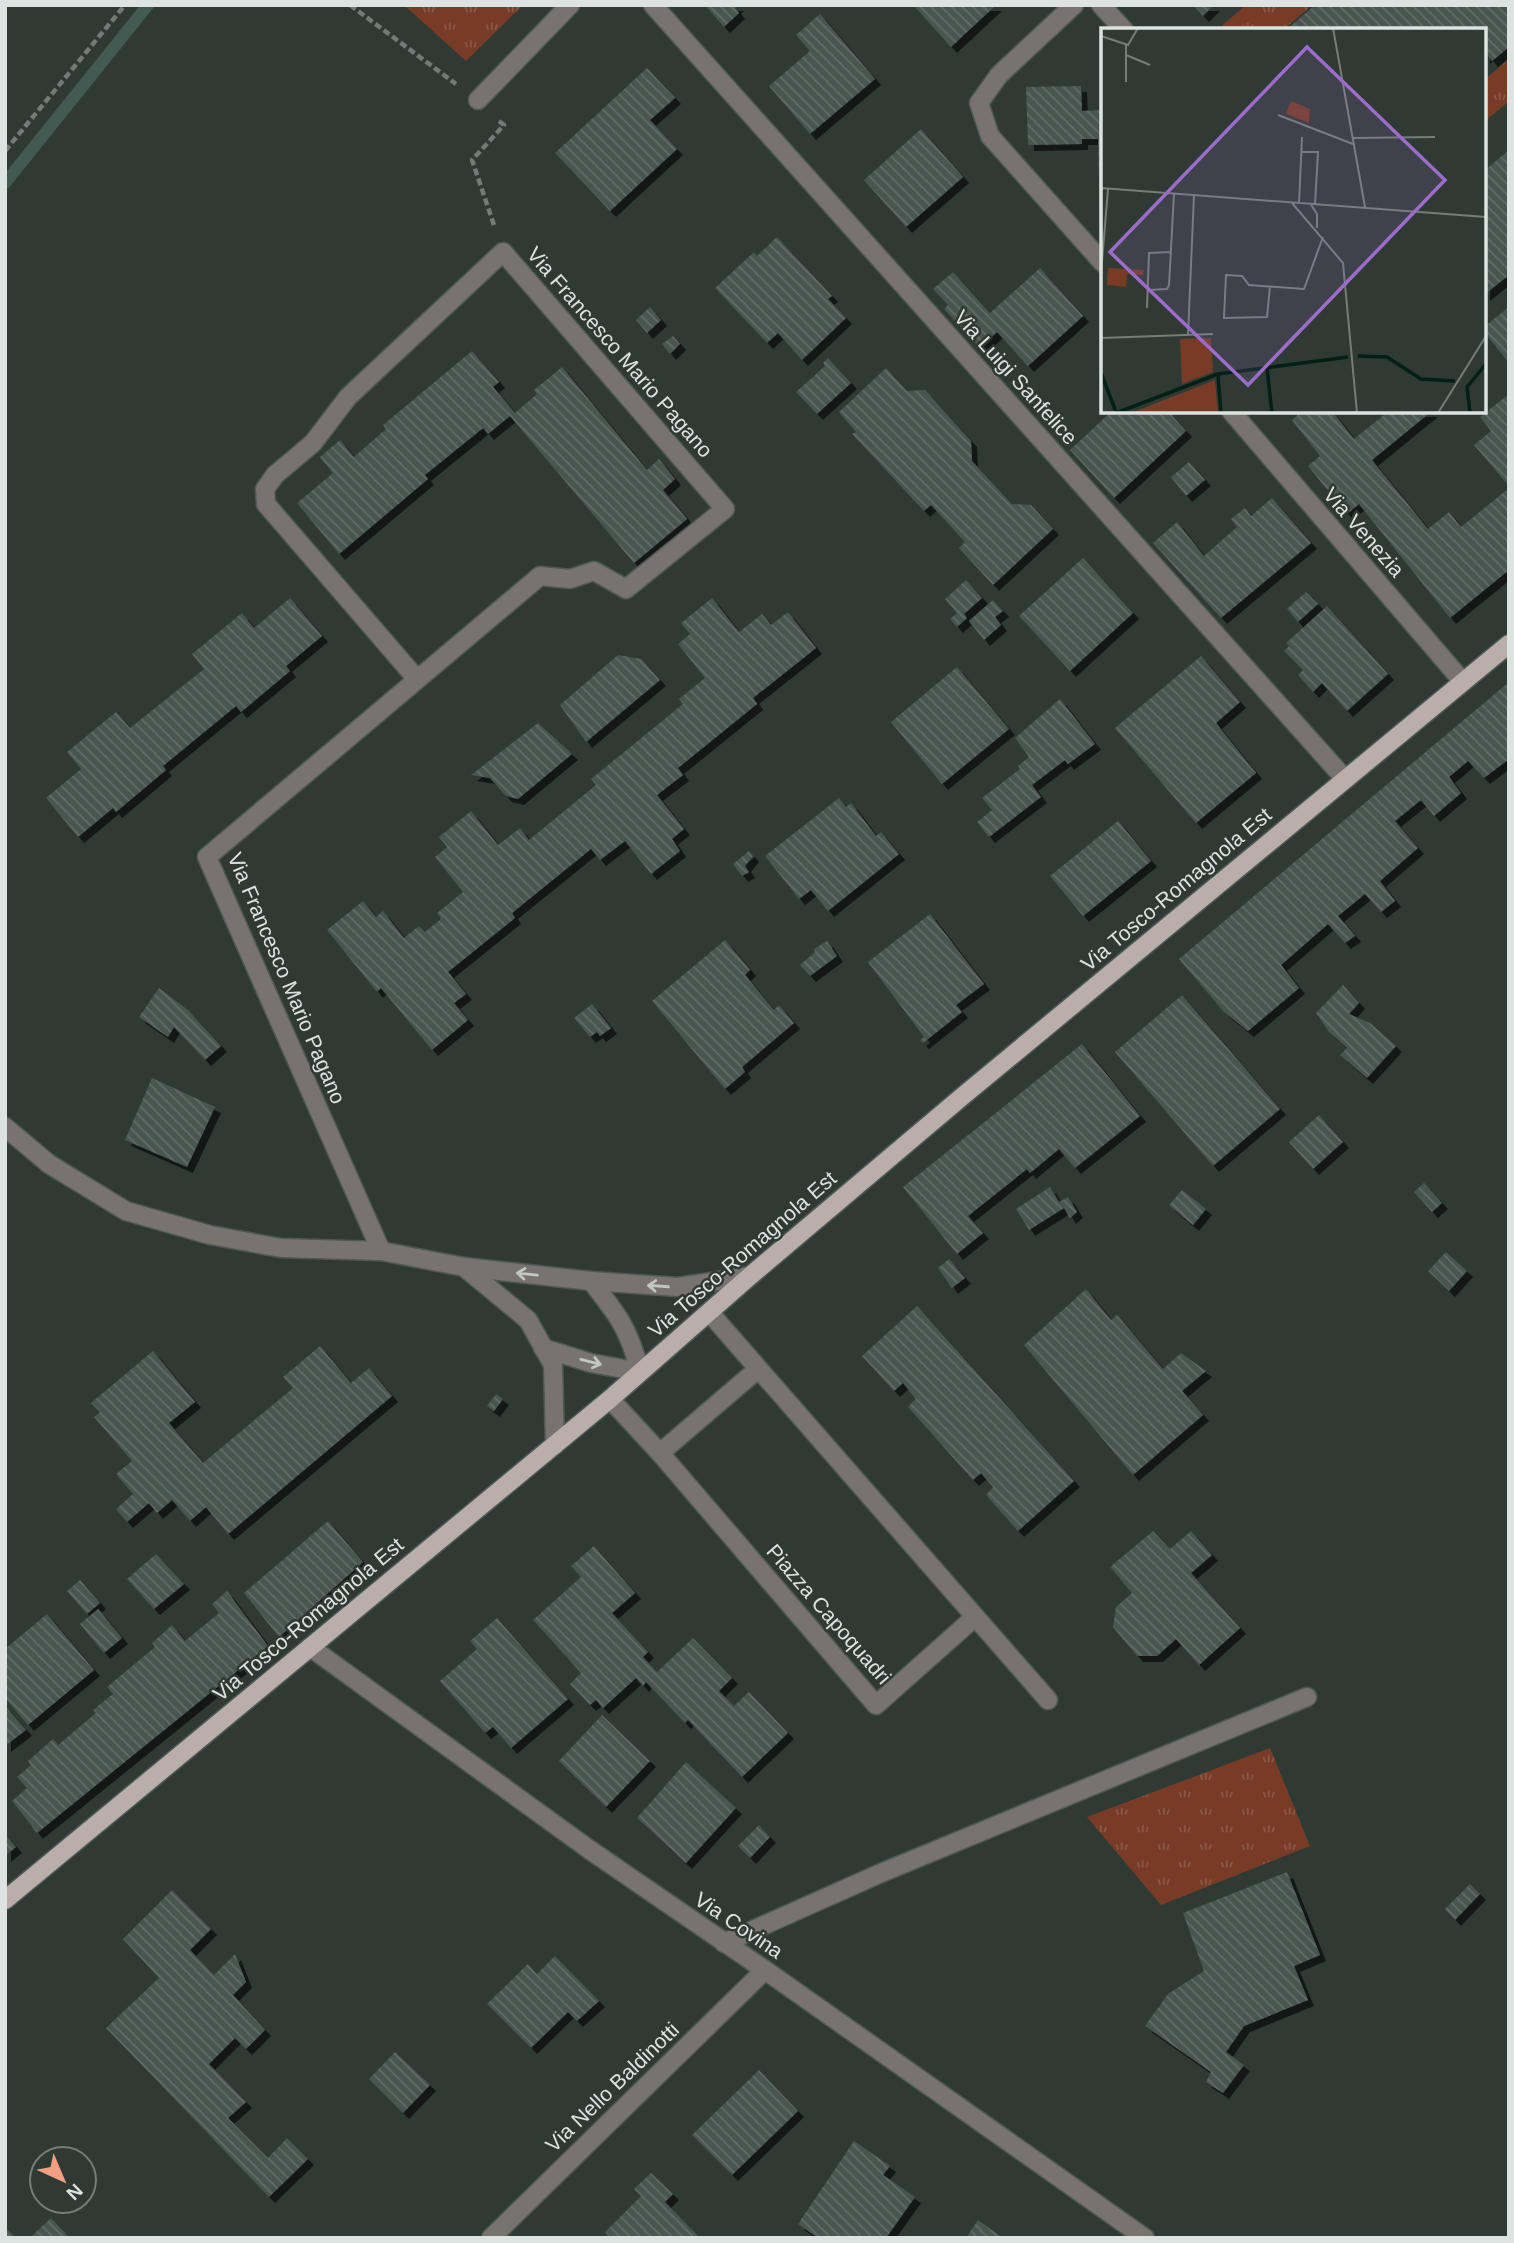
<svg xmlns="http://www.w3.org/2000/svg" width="1514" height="2243" viewBox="0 0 1514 2243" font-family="Arial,sans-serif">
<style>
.park{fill:url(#park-tufts)}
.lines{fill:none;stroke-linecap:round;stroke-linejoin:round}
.stream{stroke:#435a53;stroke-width:12}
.building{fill:url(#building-back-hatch);filter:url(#shadow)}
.minor-casing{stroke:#4e5854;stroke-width:21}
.major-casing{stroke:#4e5854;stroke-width:21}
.path{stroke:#717b77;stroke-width:4.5;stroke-dasharray:7 3.5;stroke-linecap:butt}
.minor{stroke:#787371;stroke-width:18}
.major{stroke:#b9aeaa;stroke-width:18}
.oneway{stroke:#c3c7c4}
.labels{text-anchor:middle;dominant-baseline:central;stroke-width:5;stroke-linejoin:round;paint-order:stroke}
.street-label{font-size:21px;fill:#dce3e0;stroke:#2f3a35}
.inset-river{fill:none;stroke:#022016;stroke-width:3.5}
.inset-road{fill:none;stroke:#747e79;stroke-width:2}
.view{fill:#9d6ccb;fill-opacity:0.15;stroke:#9d6ccb;stroke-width:3.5}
.inset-edge{fill:none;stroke:#dce3e0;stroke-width:3.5}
</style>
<defs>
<pattern id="park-tufts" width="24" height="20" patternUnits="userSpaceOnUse" patternTransform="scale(1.75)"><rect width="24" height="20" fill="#783c26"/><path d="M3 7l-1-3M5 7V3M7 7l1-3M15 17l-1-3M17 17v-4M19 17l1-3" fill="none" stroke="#8b5845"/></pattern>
<pattern id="building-back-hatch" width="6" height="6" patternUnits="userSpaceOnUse" patternTransform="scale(1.75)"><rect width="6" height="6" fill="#495450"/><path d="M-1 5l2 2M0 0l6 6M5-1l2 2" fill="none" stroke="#636c69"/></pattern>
<filter id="shadow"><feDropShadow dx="6" dy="6" stdDeviation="0" flood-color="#0009"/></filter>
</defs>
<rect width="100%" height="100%" fill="#2f3a35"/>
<g class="park">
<path d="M404 5H523L466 61Z"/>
<path d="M1246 5H1312L1283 30H1217Z"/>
<path d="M1509 59V101L1484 122V80Z"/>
<path d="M1270 1748 1310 1846 1161 1905 1087 1817Z"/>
</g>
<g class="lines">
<path class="stream" d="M5 183 148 5"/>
</g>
<g class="building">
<path d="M705 5H738L735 8 739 13 724 27Z"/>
<path d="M913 5H996L951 47Z"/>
<path d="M1193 5H1214L1203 16Z"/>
<path d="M1315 5H1509V47L1492 61 1487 55 1484 58V30H1286Z"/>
<path d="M820 14 875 79 810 134 769 86 810 51 796 35Z"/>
<path d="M647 68 675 98 650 120 677 149 610 211 555 153Z"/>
<path d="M1081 86 1082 111 1103 110V223H1100L1098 139H1082V144L1028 145 1026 87Z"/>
<path d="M921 129 963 177 906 227 864 180Z"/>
<path d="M1509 150V275L1484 295V171Z"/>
<path d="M777 237 832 296 828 299 846 318 802 360 778 333 767 343 715 288 754 252 757 256Z"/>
<path d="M1040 268 1083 316 1028 366 997 332 980 348 944 309 948 305 933 289 953 272 990 313Z"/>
<path d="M650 307 661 320 647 333 636 320Z"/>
<path d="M1509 307V363L1484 332V327Z"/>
<path d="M673 336 680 344 670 354 662 344Z"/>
<path d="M472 351 499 382 493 387 515 413 537 394 534 390 562 367 647 470 659 459 675 479 663 490 687 519 634 563 510 416 488 434 483 428 425 475 428 479 339 554 297 503 333 473 320 457 340 440 354 457 386 429 383 425Z"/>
<path d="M828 358 851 383 817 414 796 392 825 366 823 363Z"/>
<path d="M886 368 907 391 925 390 971 441 972 461 1012 504 1031 505 1053 529 993 585 959 548 965 542 931 505 924 511 852 434 856 432 839 412Z"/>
<path d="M1509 394V459L1506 460 1509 463V486L1474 445 1491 431 1480 417Z"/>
<path d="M1112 411H1168L1186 431 1114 498 1070 450Z"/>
<path d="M1302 411H1332L1354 439 1389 411H1432L1372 460 1428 529 1449 512 1461 527 1509 488V570L1450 618 1359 504 1347 514 1308 466 1320 456 1292 420Z"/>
<path d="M1189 462 1205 480 1186 496 1171 477Z"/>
<path d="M1272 498 1311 543 1221 618 1153 543 1177 522 1204 556 1237 527 1231 519 1245 508 1251 516Z"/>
<path d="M1083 558 1133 613 1070 671 1019 616Z"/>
<path d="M966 580 982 598 964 614 967 618 957 627 950 619 957 613 945 599Z"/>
<path d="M1306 592 1318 604 1298 622 1287 609Z"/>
<path d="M290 598 322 636 286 666 290 671 241 712 236 706 163 766 166 770 116 812 113 808 78 837 46 798 81 769 67 752 116 712 130 728 204 669 192 654 242 613 254 628Z"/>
<path d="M712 598 739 632 762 614 771 625 788 612 816 648 753 698 757 704 678 768 683 775 657 795 684 829 672 839 680 851 651 874 625 841 600 860 591 849 512 913 515 918 448 972 466 994 454 1003 468 1020 432 1050 381 988 377 992 327 930 363 901 376 917 383 911 404 938 419 926 425 932 441 919 437 913 463 892 435 857 447 847 439 837 471 811 498 845 520 828 529 840 596 785 591 779 683 704 679 699 705 678 678 644 690 634 681 623Z"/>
<path d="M993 600 1003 611 995 617 1001 625 984 640 969 621Z"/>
<path d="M1327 606 1388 674 1347 711 1322 683 1313 692 1298 675 1303 670 1284 651 1289 646 1286 643Z"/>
<path d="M618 655 641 659 660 680 586 742 560 705Z"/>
<path d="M1201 656 1240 702 1216 723 1256 773 1196 823 1115 728Z"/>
<path d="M957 667 1009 729 942 784 891 722Z"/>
<path d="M1509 682V759L1484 778 1468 761 1449 777 1461 793 1434 816 1421 800 1395 821 1418 848 1380 881 1395 901 1381 912 1365 894 1338 916 1355 936 1345 943 1328 924 1281 965 1299 988 1248 1031 1224 1012 1179 959Z"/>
<path d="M1060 699 1095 744 1068 764 1065 760 1032 785 1041 797 989 837 977 822 992 810 982 798 1020 769 1018 766 1029 757 1015 738Z"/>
<path d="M538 723 572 754 518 799 506 796 490 778 471 775Z"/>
<path d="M839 798 846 807 851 803 876 836 881 832 899 854 828 911 811 890 799 899 765 856Z"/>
<path d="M1118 821 1151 861 1083 916 1050 876Z"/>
<path d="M749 851 753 856 745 866 749 872 742 876 733 864Z"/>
<path d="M930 914 984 984 956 1005 962 1012 923 1043 920 1040 924 1037 868 962Z"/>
<path d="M725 940 750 970 745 975 774 1010 779 1005 794 1023 742 1067 745 1072 725 1089 652 1001Z"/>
<path d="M827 941 837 956 810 976 800 965 815 952 814 949Z"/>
<path d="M1343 985 1359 1003 1349 1014 1370 1023 1396 1046 1367 1078 1340 1055 1347 1048 1329 1032 1316 1013Z"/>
<path d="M159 988 188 1010 221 1046 205 1060 174 1027 168 1037 139 1017Z"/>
<path d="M1182 995 1280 1109 1213 1166 1115 1052Z"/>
<path d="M592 1004 611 1028 600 1036 597 1032 590 1037 574 1018Z"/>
<path d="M1082 1044 1140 1116 1075 1168 1059 1149 1030 1173 1027 1169 968 1216 983 1233 957 1254 903 1187Z"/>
<path d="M152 1078 215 1107 187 1167 125 1140Z"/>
<path d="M1319 1115 1343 1142 1313 1169 1289 1142Z"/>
<path d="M1424 1183 1442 1203 1432 1212 1414 1192Z"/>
<path d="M1050 1187 1059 1202 1068 1197 1077 1212 1070 1218 1064 1208 1029 1230 1016 1209Z"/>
<path d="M1182 1190 1206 1209 1193 1225 1169 1205Z"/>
<path d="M1446 1252 1467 1271 1449 1291 1428 1271Z"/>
<path d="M949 1259 965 1278 952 1288 938 1268Z"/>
<path d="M1086 1289 1111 1320 1117 1315 1163 1369 1181 1353 1206 1371 1182 1391 1203 1415 1133 1475 1024 1345Z"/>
<path d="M917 1306 1074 1481 1018 1531 986 1495 993 1487 981 1473 973 1480 908 1407 916 1399 903 1383 894 1391 862 1356Z"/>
<path d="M320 1346 351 1383 369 1368 392 1396 233 1530 228 1534 206 1507 190 1521 172 1500 157 1513 149 1503 127 1522 116 1509 133 1494 116 1474 132 1461 94 1417 100 1412 91 1403 153 1351 195 1402 169 1423 203 1463 293 1388 283 1377Z"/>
<path d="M496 1394 503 1399 494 1411 487 1406Z"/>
<path d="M328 1521 363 1562 279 1637 244 1593Z"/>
<path d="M1153 1531 1170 1549 1191 1531 1212 1555 1191 1573 1240 1628 1199 1665 1176 1639 1157 1656H1137L1113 1627 1116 1607 1132 1593 1110 1567Z"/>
<path d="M594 1546 635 1593 612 1613 648 1652 643 1657 657 1672 693 1638 732 1678 719 1691 734 1706 749 1692 788 1733 742 1777 688 1720 685 1723 646 1682 643 1686 636 1678 603 1708 596 1700 590 1705 570 1684 581 1673 533 1620 581 1577 571 1566Z"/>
<path d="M156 1554 184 1584 154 1609 127 1579Z"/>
<path d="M80 1580 100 1603 87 1614 67 1591Z"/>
<path d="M227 1591 268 1646 37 1833 12 1801 27 1788 17 1777 31 1765 28 1761 53 1739 58 1745 96 1713 93 1710 113 1694 107 1687 155 1647 152 1643 172 1625 185 1641 219 1613 212 1604Z"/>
<path d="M98 1609 122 1638 104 1653 80 1624Z"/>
<path d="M47 1614 94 1670 28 1725 5 1698V1649Z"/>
<path d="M497 1618 568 1699 511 1748 493 1727 485 1733 440 1681 477 1649 470 1641Z"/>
<path d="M5 1706 26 1730 5 1746Z"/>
<path d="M602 1715 650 1761 606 1807 559 1761Z"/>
<path d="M686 1762 736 1808 686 1863 637 1818Z"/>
<path d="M759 1825 770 1837 750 1858 738 1846Z"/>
<path d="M5 1834 16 1847 5 1856Z"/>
<path d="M1287 1872 1320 1955 1294 1966 1308 2000 1244 2026 1226 2052 1244 2065 1223 2093 1206 2082 1211 2072 1145 2026 1168 1994 1204 1971 1183 1913Z"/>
<path d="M1470 1884 1480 1894 1455 1920 1445 1909Z"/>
<path d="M172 1890 211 1929 190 1950 214 1975 235 1954 246 1982 233 1995 265 2030 246 2049 235 2038 209 2064 246 2102 228 2118 268 2158 287 2138 308 2159 269 2197 106 2028 159 1978 123 1939Z"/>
<path d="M555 1956 599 2001 577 2021 568 2012 531 2048 487 2004 528 1964 537 1974Z"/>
<path d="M395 2052 430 2085 403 2113 369 2079Z"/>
<path d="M759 2070 798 2111 732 2175 692 2135Z"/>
<path d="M854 2141 890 2166 883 2175 915 2197 886 2238H818L798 2224Z"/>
<path d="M651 2173 673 2194 665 2202 700 2238H610L605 2232 641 2196 634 2189Z"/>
<path d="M51 2218 70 2238H30L38 2230Z"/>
<path d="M978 2220 1003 2238H966Z"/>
<path d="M5 2227 16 2238H5Z"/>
</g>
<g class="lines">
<defs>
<g id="minor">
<path d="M653 5 1345 779"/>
<path d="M1074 5 999 75 979 103 990 136 1103 263"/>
<path d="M1101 5 1124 30"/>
<path d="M478 100 570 5"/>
<path d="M1231 411 1463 682"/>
<path d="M5 1127 49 1164 126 1211 210 1235 281 1248 381 1251 464 1267 591 1281 678 1287 750 1276"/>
<path d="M381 1251 207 857 540 576 570 579 594 571 626 589 725 509 503 252 348 397 313 443 275 475 265 489 266 504 416 678"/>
<path d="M464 1267 528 1320 553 1365 555 1445"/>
<path d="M709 1312 1048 1700"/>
<path d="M543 1348 591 1363 640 1372C629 1329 618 1315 591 1281"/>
<path d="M610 1399 660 1453 876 1705 975 1617"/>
<path d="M660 1453 758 1369"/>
<path d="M310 1647 590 1850 765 1970 1145 2238"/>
<path d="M724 1943 881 1873 1307 1697"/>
<path d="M491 2238 765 1970"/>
</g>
<path id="major" d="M5 1900 610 1399 750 1276 964 1095 1509 644"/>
</defs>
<use href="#minor" class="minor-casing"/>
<use href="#major" class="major-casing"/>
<g class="path">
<path d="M350 5 456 84"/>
<path d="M5 151 125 5"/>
<path d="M494 225 472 160 504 125 499 121"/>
</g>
<use href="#minor" class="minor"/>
<use href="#major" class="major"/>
</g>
<defs><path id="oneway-shaft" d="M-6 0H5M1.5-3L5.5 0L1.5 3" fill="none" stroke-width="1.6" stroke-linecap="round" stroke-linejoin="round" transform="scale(1.75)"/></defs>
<g class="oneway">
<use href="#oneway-shaft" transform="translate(527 1274) rotate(-174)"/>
<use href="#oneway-shaft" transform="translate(658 1286) rotate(-176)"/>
<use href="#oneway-shaft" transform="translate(591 1362) rotate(14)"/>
</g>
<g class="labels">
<g class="street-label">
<text transform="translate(620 352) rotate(49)">Via Francesco Mario Pagano</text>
<text transform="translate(1016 377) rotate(48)">Via Luigi Sanfelice</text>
<text transform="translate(1364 532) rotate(49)">Via Venezia</text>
<text transform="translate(1176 889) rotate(-40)">Via Tosco-Romagnola Est</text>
<text transform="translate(287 978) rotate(67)">Via Francesco Mario Pagano</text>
<text transform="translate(742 1254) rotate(-41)">Via Tosco-Romagnola Est</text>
<text transform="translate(829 1614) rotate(49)">Piazza Capoquadri</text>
<text transform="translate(308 1619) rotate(-40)">Via Tosco-Romagnola Est</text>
<text transform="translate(739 1925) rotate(34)">Via Covina</text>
<text transform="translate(612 2087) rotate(-44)">Via Nello Baldinotti</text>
</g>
</g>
<g transform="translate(1101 28)">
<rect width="385" height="385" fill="#2f3a35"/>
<path d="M114 352 117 385H30Z" fill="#783c26"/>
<path d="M190 73 209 81 208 95 185 86ZM7 240 43 242 42 247 26 246 25 259 6 257ZM110 310 112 344 81 356 79 311Z" fill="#783c26"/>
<path class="inset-river" d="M257 328 286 329 320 351 354 353M166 340 171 385M0 345 15 384M117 347 120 385M15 385 117 346 247 329M369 385 366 359 385 336"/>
<path class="inset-road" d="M232 0 264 179M0 8 27 17 37 0M25 17V54M25 27 49 37M177 87 252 116M251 110 334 109M200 124H217L214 176M0 160 385 189M191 175 242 235 256 385M198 175 201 109M209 175 216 186V200M0 246 7 161M169 258 166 289 123 290 125 247 141 248 148 257 203 261 222 209M47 262 66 261 68 257 73 166M46 280 48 225 70 224M87 307 93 167M0 310 112 306M337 385 385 308"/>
<path class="view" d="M206 19 344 152 147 357 9 224Z"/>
<rect width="385" height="385" class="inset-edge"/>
</g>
<rect width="1514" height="2243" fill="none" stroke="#dce3e0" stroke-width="14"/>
<g transform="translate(63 2180) rotate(136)"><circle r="33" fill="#2f3a35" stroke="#747e79" stroke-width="2"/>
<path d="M0-5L12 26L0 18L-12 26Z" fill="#f39f82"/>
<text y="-10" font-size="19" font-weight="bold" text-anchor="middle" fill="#dce3e0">N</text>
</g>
</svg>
